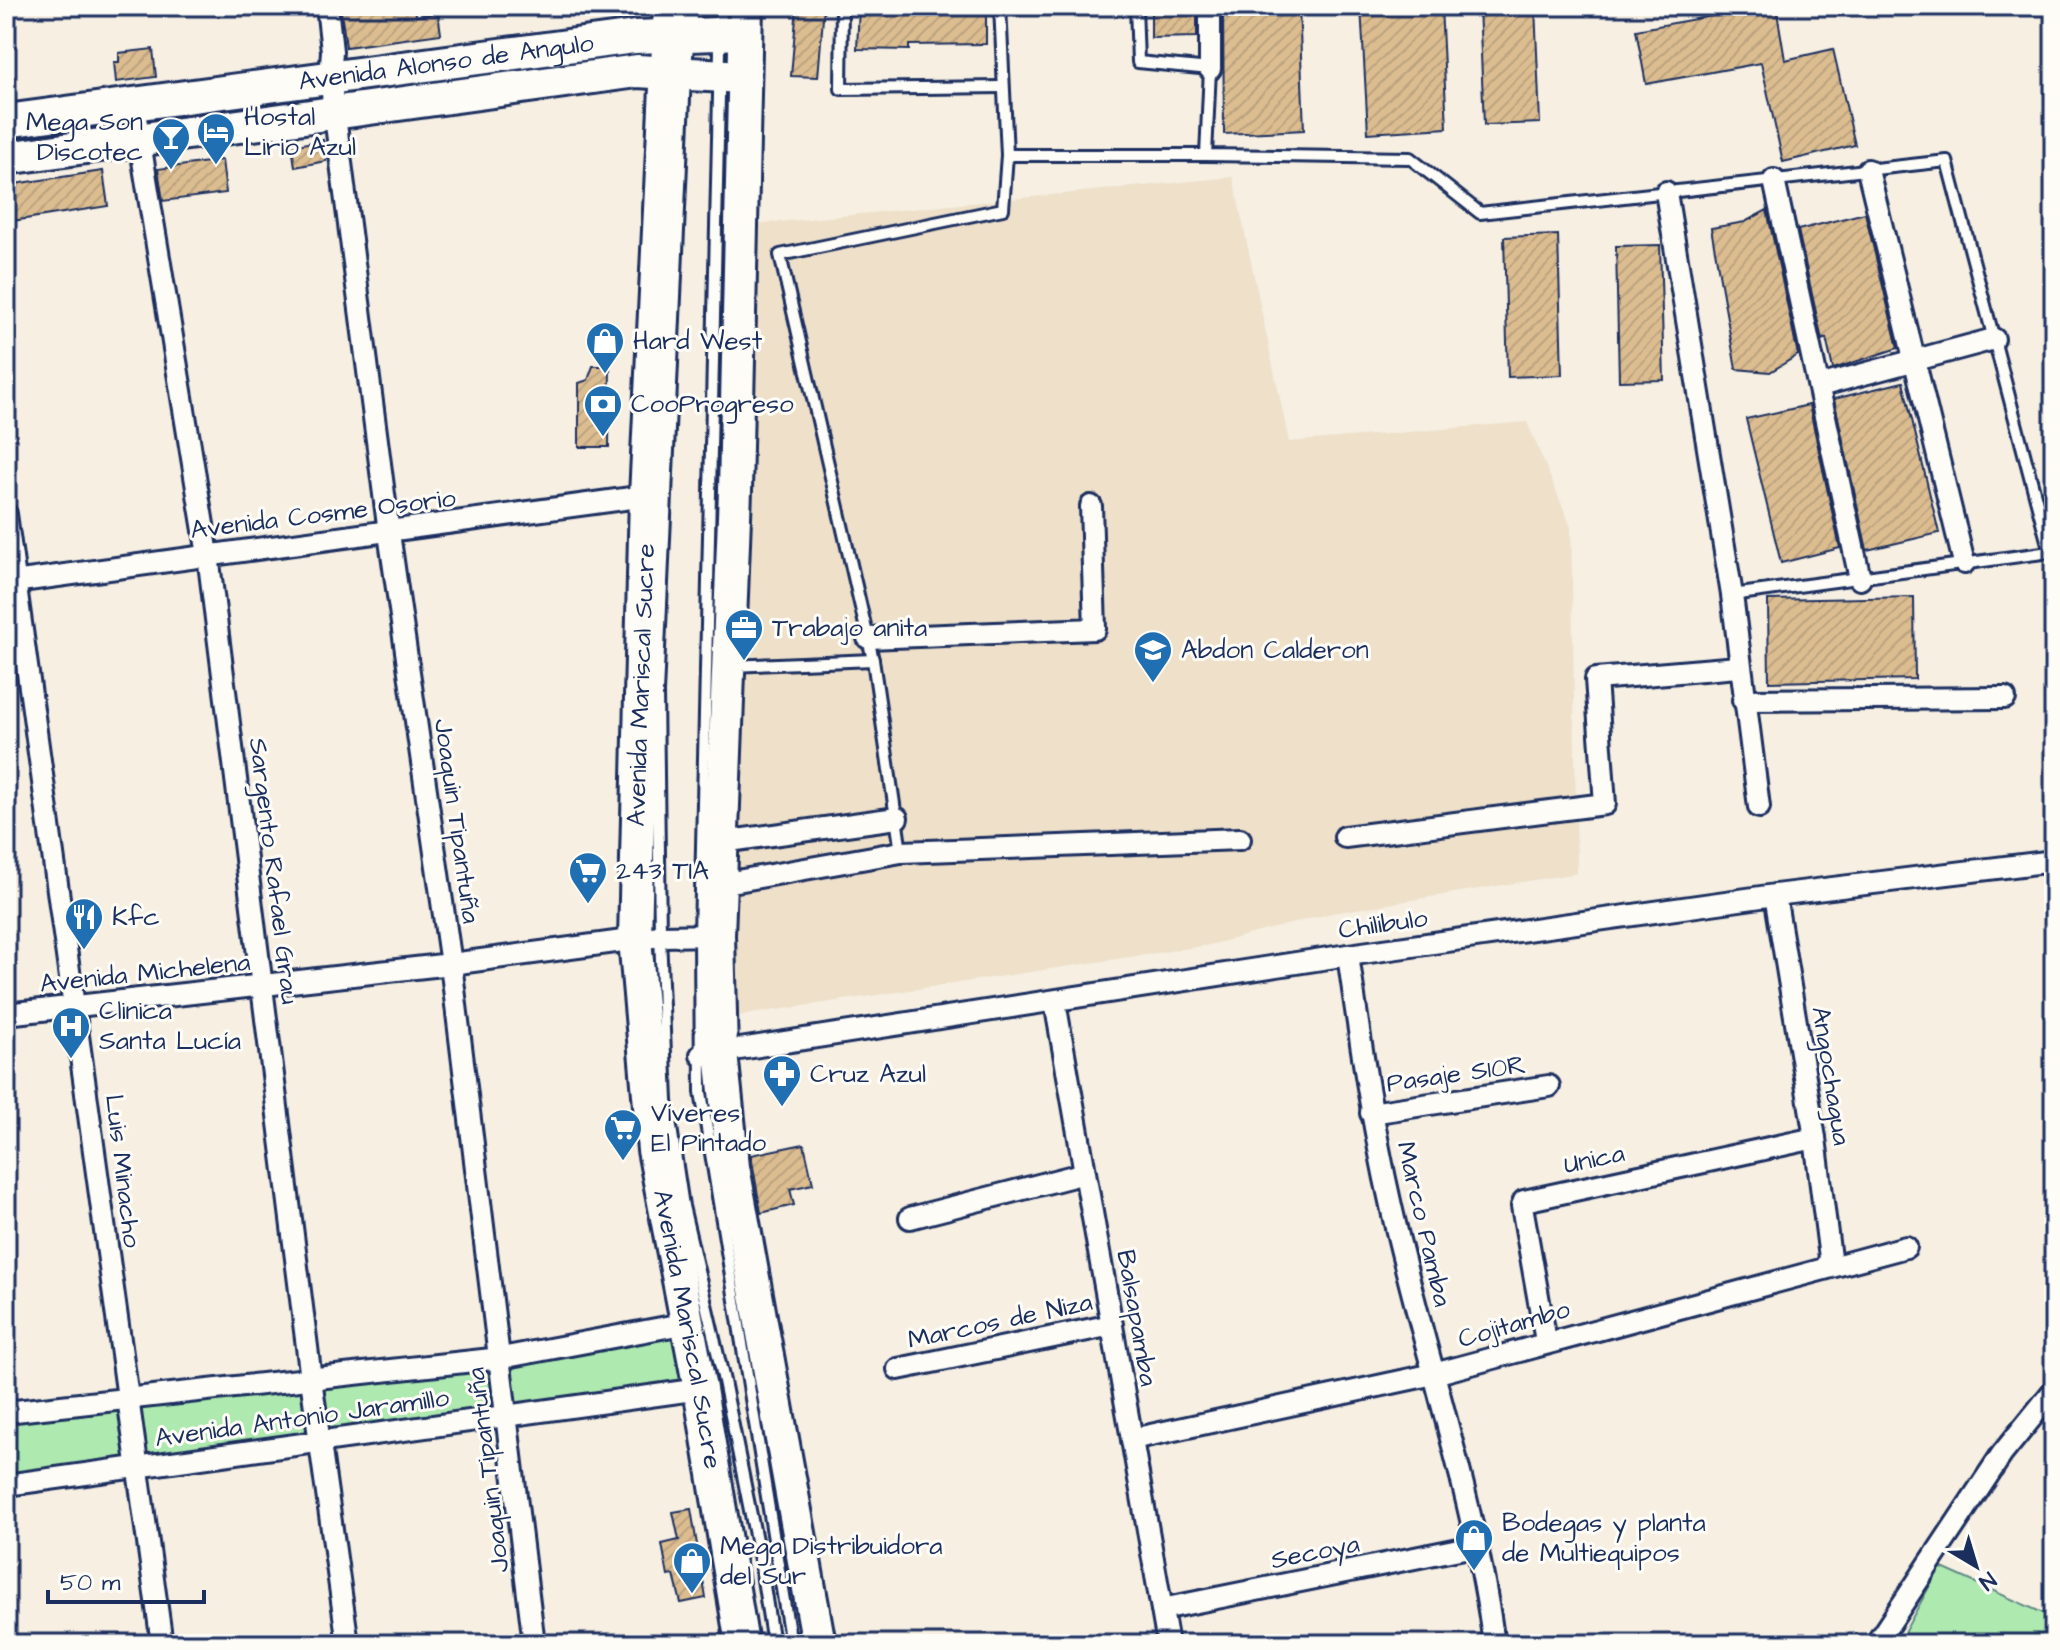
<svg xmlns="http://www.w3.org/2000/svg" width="2060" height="1650" viewBox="0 0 2060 1650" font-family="'Architects Daughter',sans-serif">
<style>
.built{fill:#eee0c9}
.green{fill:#aeeab0;stroke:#648c87;stroke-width:2}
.building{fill:url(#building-hatch);stroke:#1b2f5e;stroke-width:2}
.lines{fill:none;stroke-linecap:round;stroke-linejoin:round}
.service-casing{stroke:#1b2f5e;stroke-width:16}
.minor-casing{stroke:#1b2f5e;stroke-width:26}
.primary-casing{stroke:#1b2f5e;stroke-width:38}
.service{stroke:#fdfcf7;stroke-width:10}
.minor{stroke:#fdfcf7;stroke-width:20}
.primary{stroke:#fdfcf7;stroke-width:32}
.labels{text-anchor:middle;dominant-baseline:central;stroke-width:6;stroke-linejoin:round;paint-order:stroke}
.street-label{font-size:26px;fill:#1b2f5e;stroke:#fdfcf7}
.poi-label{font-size:26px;fill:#1b2f5e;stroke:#fdfcf7;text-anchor:start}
</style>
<defs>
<pattern id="building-hatch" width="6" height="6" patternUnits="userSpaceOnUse" patternTransform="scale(2)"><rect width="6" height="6" fill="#dcbd90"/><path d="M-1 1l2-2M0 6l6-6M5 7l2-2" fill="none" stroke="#bca37f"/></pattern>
</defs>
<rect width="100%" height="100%" fill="#f6efe2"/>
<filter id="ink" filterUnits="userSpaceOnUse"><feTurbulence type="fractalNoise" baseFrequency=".0125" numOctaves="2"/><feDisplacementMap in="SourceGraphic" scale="16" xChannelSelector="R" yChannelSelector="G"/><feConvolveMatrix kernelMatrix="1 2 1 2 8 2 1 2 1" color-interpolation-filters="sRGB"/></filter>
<g filter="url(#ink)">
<path class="built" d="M1233 177 1289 442 1527 422 1571 527 1577 873 1332 913 1209 945 737 1016 722 842 759 224Z"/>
<g class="green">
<path d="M688 1323 700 1389 6 1485V1412Z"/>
<path d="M1940 1567 2054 1618V1644H1898Z"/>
</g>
<g class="building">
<path d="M376 6H415L416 16 438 13 441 34 346 47 341 12Z"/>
<path d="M797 6H824L818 77 791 76Z"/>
<path d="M859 6H986V44L909 45V50L857 49Z"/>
<path d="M1151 6H1197V37L1151 38Z"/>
<path d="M1223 6H1299L1304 130 1224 134Z"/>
<path d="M1361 6H1441L1447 128 1368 133Z"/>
<path d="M1479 6H1535L1540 123 1484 125Z"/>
<path d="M1765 6H1776L1785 60 1833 49 1855 145 1783 162 1761 63 1646 84 1636 30Z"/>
<path d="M153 49 156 77 116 82 114 62H119V53Z"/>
<path d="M323 140 326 161 295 167 292 146Z"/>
<path d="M222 160 226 193 163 201 158 169Z"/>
<path d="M103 171 108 206 12 221 7 185Z"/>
<path d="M1767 210 1798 355 1770 372 1736 369 1711 228 1745 222Z"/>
<path d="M1865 213 1898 348 1833 369 1826 338 1822 340 1798 230Z"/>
<path d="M1558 235 1562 375 1508 377 1504 237Z"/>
<path d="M1660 245 1664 380 1619 381 1616 246Z"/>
<path d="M593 366H610L609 447H579V383L588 380Z"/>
<path d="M1903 382 1939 533 1867 550 1834 399Z"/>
<path d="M1809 405 1840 548 1781 563 1746 419Z"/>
<path d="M1914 597 1915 679 1769 682 1768 600Z"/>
<path d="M804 1144 813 1184 790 1189 794 1205 761 1213 751 1155Z"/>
<path d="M691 1509 706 1598 681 1603 674 1575 668 1576 662 1544 679 1540 673 1512Z"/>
</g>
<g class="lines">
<defs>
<g id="service">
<path d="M692 6 685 76 657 693 660 936 667 1101 683 1206 724 1381 760 1560 773 1644"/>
<path d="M721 6 700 935 701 1092 791 1644"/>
<path d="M842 6 841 89 1003 87"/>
<path d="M1000 6 1007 155H1206"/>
<path d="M1136 6 1138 62 1210 69 1206 155 1410 158 1480 213 1947 161 2050 552 1732 595"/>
<path d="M731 666 873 660"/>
<path d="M901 852 873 660 780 255 1003 209 1007 155"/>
</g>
<g id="minor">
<path d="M327 6 332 51 330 78 389 533 451 964 534 1644"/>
<path d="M1210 6V69"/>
<path d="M134 106 208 555 311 1379 348 1644"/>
<path d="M1868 170 1964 563"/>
<path d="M1774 180 1860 579"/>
<path d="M1666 192 1732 595 1759 807"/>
<path d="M1819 386 1994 339"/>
<path d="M6 514 162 1644"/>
<path d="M6 583 646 496"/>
<path d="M868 638 1095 629 1091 506"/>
<path d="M1743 700 2005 698"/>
<path d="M1345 837 1605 804 1596 679 1738 667"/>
<path d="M722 842 897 818"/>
<path d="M720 884 901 852 1240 839"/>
<path d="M1775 895 1815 1138 1830 1258 1827 1266"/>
<path d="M1348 955C1360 1039 1372 1123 1391 1206 1424 1353 1474 1495 1494 1644"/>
<path d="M1055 1002 1168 1644"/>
<path d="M6 1014 451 964 660 936 718 935"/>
<path d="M701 1055 1348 955 1775 895 2054 861"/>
<path d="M1371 1113 1549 1086"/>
<path d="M910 1218 1085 1173"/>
<path d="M1546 1341 1522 1206 1524 1201 1815 1138"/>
<path d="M898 1369 1112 1325"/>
<path d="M6 1412 501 1358 688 1323"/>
<path d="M1132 1439 1434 1374 1906 1247"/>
<path d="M6 1485 700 1389"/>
<path d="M1162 1609 1479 1545"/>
<path d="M793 1644 818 1638"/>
<path d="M1876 1644 2002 1454 2054 1390"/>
</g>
<g id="primary">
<path id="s1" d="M670 6 646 496 635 939 654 1150 700 1389 742 1644"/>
<path d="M746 6 735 491 718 935 721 1053 733 1167 819 1644"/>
<path id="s2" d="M6 121 635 37 744 33"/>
<path d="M6 158 637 71 743 77"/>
</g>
</defs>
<use href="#service" class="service-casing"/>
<use href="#minor" class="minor-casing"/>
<use href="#primary" class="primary-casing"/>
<use href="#service" class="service"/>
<use href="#minor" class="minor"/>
<use href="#primary" class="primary"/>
</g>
</g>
<defs>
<symbol id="hotel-pin" viewBox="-11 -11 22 30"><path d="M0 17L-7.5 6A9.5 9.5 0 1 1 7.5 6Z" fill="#1f6fb2" stroke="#fdfcf7"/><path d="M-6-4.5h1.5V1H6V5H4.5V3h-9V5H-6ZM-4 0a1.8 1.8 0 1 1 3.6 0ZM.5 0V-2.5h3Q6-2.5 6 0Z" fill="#fff"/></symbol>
<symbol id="bar-pin" viewBox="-11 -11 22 30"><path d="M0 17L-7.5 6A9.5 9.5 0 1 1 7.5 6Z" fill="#1f6fb2" stroke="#fdfcf7"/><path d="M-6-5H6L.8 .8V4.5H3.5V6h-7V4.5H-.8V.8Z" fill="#fff"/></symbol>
<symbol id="shop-pin" viewBox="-11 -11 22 30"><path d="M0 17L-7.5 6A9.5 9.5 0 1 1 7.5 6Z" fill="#1f6fb2" stroke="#fdfcf7"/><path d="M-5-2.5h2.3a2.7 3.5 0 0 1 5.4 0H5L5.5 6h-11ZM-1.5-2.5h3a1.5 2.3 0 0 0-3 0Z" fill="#fff"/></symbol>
<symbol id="bank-pin" viewBox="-11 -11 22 30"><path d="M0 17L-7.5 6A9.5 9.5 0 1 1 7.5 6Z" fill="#1f6fb2" stroke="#fdfcf7"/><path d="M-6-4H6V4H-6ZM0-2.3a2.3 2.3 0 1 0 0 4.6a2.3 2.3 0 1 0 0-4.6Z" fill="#fff"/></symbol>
<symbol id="office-pin" viewBox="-11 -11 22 30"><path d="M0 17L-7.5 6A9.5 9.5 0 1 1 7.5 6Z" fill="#1f6fb2" stroke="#fdfcf7"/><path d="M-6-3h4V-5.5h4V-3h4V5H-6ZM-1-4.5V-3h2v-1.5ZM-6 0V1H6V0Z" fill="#fff"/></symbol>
<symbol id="school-pin" viewBox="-11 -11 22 30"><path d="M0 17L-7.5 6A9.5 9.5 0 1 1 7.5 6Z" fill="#1f6fb2" stroke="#fdfcf7"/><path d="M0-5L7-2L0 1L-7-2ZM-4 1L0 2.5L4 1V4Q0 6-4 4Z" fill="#fff"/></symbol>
<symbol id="supermarket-pin" viewBox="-11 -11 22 30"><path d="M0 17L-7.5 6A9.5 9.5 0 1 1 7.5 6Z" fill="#1f6fb2" stroke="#fdfcf7"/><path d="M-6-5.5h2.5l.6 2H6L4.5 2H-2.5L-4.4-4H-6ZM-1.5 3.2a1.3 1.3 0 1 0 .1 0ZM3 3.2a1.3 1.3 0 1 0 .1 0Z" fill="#fff"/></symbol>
<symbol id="restaurant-pin" viewBox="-11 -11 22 30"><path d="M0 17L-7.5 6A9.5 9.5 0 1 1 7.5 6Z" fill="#1f6fb2" stroke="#fdfcf7"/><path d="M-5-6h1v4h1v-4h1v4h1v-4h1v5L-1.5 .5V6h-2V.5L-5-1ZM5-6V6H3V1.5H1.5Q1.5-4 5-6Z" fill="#fff"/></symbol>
<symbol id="hospital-pin" viewBox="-11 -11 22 30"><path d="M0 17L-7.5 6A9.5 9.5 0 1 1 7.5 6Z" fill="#1f6fb2" stroke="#fdfcf7"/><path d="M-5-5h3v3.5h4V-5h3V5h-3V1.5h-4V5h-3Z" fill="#fff"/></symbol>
<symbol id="pharmacy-pin" viewBox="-11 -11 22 30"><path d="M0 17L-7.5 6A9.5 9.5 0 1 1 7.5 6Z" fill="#1f6fb2" stroke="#fdfcf7"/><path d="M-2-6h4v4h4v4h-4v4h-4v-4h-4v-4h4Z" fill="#fff"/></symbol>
</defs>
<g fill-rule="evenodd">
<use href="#hotel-pin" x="194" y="110" width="44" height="60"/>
<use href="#bar-pin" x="149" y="115" width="44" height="60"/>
<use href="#shop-pin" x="583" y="319" width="44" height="60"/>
<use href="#bank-pin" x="581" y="382" width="44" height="60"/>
<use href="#office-pin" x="722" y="606" width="44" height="60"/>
<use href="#school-pin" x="1131" y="628" width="44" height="60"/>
<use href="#supermarket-pin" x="566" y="849" width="44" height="60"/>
<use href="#restaurant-pin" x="62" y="895" width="44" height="60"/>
<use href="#hospital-pin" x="49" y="1004" width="44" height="60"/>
<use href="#pharmacy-pin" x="760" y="1052" width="44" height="60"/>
<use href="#supermarket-pin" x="601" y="1106" width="44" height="60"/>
<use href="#shop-pin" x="1452" y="1516" width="44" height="60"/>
<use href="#shop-pin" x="670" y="1539" width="44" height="60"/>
</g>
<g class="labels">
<g class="street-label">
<text stroke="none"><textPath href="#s2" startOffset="444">Avenida Alonso de Angulo</textPath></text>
<text transform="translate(323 514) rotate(-7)">Avenida Cosme Osorio</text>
<text transform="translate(641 685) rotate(-88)">Avenida Mariscal Sucre</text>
<text transform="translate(457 821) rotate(82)">Joaquin Tipantuña</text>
<text transform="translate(274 871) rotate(83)">Sargento Rafael Grau</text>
<text transform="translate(1383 924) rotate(-8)">Chilibulo</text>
<text transform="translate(145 973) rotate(-6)">Avenida Michelena</text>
<text transform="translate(1456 1074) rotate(-8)">Pasaje S10R</text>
<text transform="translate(1831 1076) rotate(81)">Angochagua</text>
<text transform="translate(1594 1159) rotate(-12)">Unica</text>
<text transform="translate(123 1171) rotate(83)">Luis Minacho</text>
<text transform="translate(1424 1224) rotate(77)">Marco Pamba</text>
<text transform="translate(1137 1318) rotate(80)">Balsapamba</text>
<text transform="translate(1000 1321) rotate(-12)">Marcos de Niza</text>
<text transform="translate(1514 1324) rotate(-16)">Cojitambo</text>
<text stroke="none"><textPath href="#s1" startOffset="1328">Avenida Mariscal Sucre</textPath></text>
<text transform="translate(302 1418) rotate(-8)">Avenida Antonio Jaramillo</text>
<text transform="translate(488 1470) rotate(-97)">Joaquin Tipantuña</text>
<text transform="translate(1315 1552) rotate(-11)">Secoya</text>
</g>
<g class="poi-label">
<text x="244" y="117">Hostal<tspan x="244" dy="30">Lirio Azul</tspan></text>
<text x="143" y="122" text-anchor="end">Mega Son<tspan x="143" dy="30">Discotec</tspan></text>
<text x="633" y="341">Hard West</text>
<text x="631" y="404">CooProgreso</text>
<text x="772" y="628">Trabajo anita</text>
<text x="1181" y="650">Abdon Calderon</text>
<text x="616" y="871">243 TIA</text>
<text x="112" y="917">Kfc</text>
<text x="99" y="1011">Clinica<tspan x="99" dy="30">Santa Lucía</tspan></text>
<text x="810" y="1074">Cruz Azul</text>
<text x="651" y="1113">Víveres<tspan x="651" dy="30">El Pintado</tspan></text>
<text x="1502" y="1523">Bodegas y planta<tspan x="1502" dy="30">de Multiequipos</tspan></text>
<text x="720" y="1546">Mega Distribuidora<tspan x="720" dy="30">del Sur</tspan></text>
</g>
</g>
<rect width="2060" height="1650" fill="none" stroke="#fdfcf7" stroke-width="32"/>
<rect x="16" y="16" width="2028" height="1618" fill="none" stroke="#1b2f5e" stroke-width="3" filter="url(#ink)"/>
<g transform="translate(1976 1566) rotate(142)" stroke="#fdfcf7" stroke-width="6" paint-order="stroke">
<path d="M0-6L14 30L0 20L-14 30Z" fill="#1b2f5e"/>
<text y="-12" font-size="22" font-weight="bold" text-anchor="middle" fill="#1b2f5e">N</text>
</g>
<path d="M48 1590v12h156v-12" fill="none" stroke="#1b2f5e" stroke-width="4"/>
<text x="60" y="1590" font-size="24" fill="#1b2f5e" stroke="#fdfcf7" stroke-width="6" paint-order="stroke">50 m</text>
</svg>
